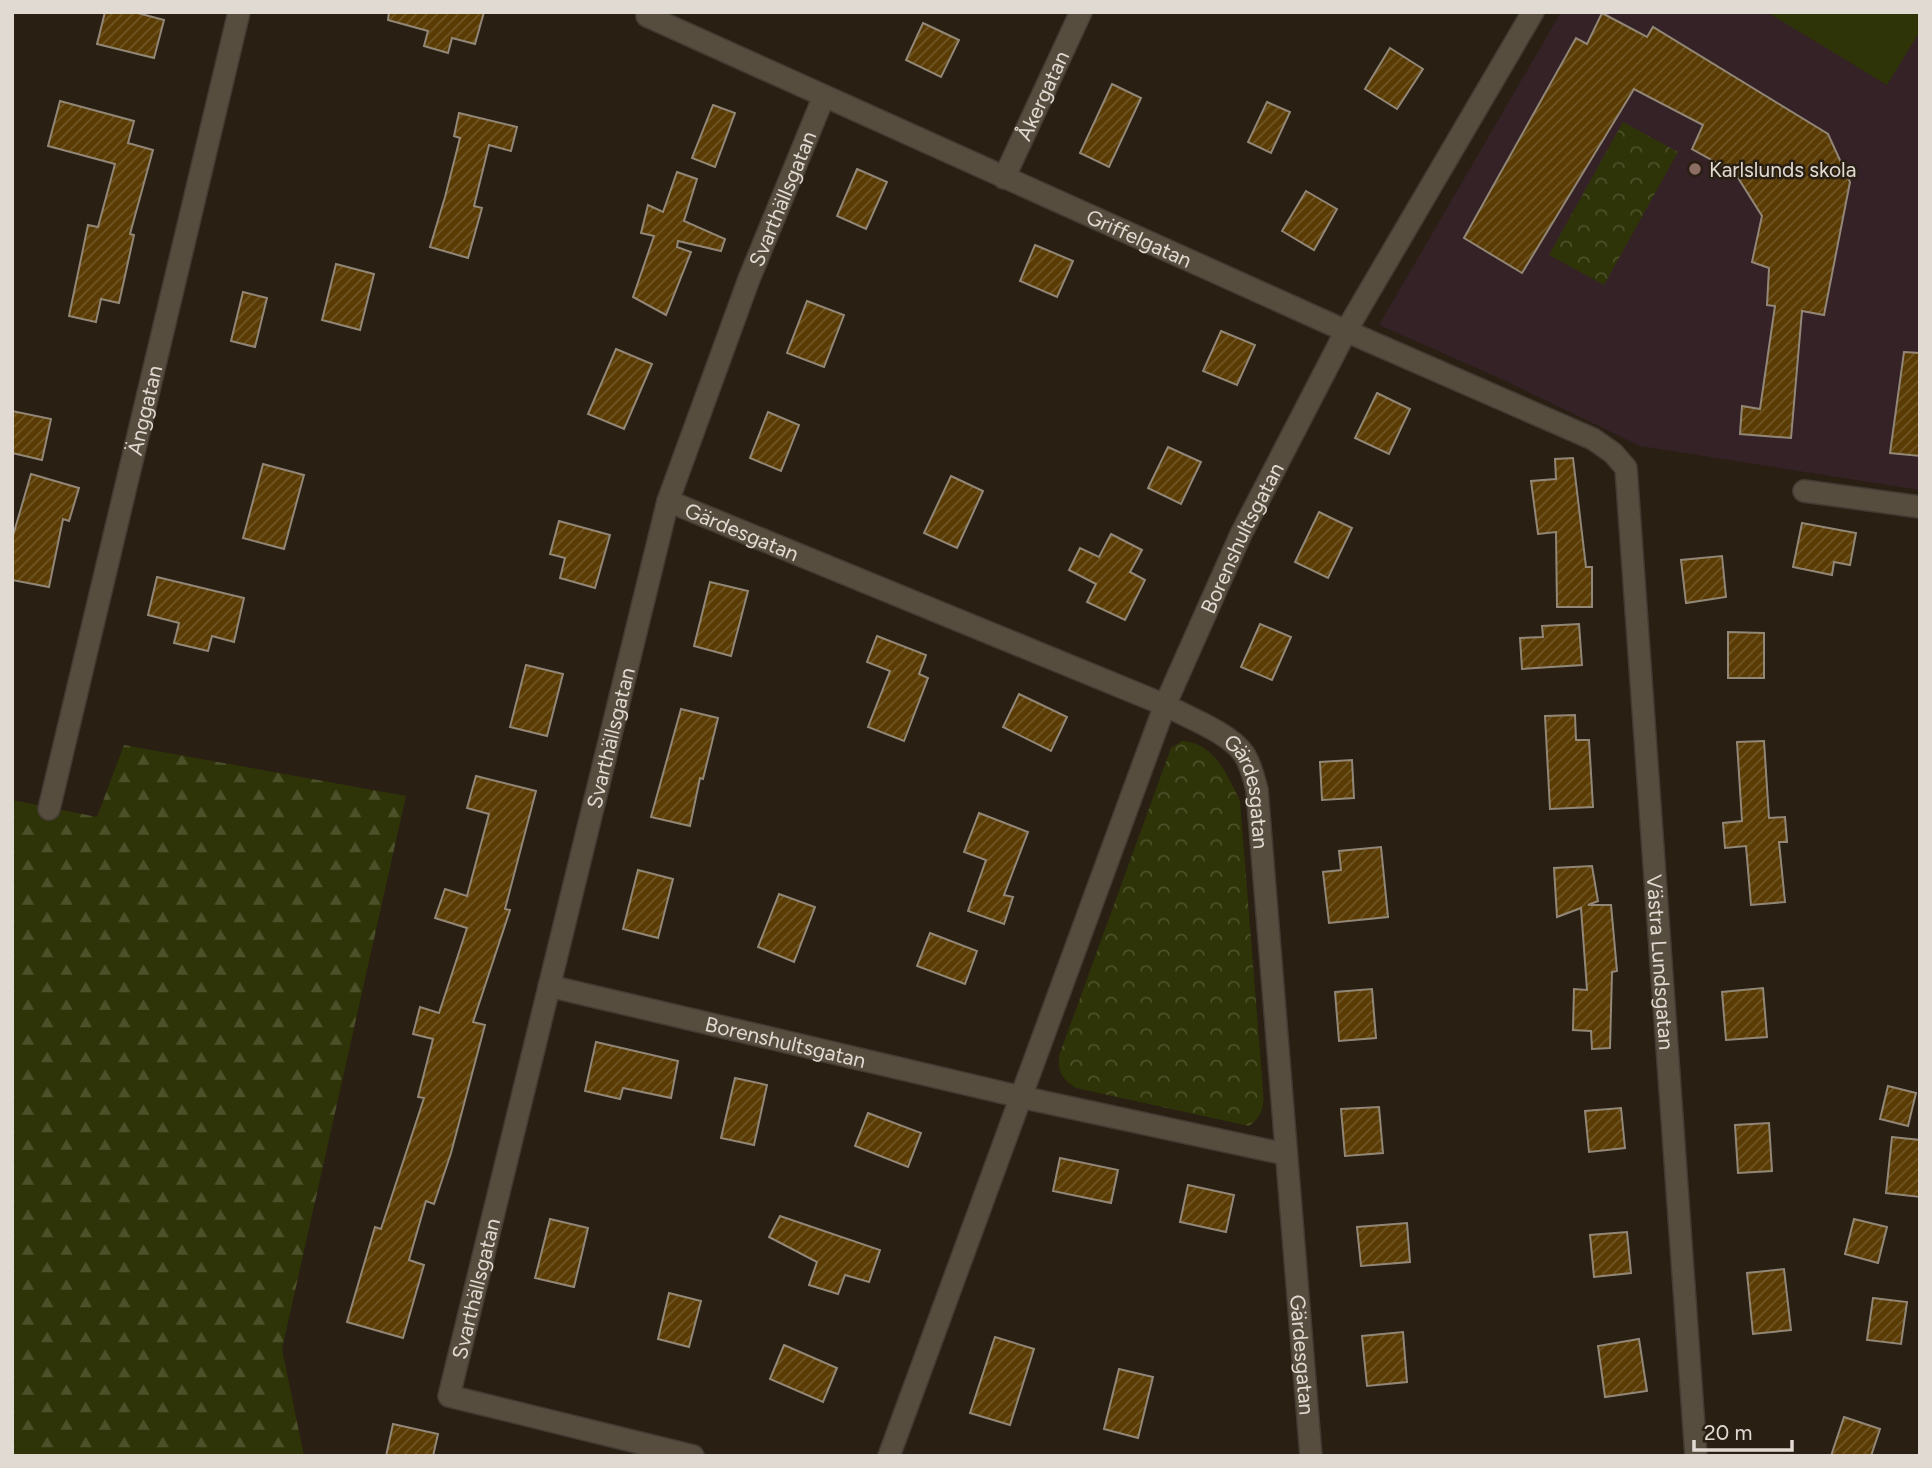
<svg xmlns="http://www.w3.org/2000/svg" width="1932" height="1468" viewBox="0 0 1932 1468" font-family="Figtree,sans-serif">
<style>
.education{fill:#352227}
.forest{fill:url(#forest-firs)}
.park{fill:url(#park-crowns)}
.garden{fill:#2e3407}
.building{fill:url(#building-hatch);stroke:#928777;stroke-width:2}
.lines{fill:none;stroke-linecap:round;stroke-linejoin:round}
.street-casing{stroke:#433b33;stroke-width:24}
.street{stroke:#574d3e;stroke-width:21}
.education-dot{fill:#8d6e63;stroke:#291f12;stroke-width:2.5}
.labels{text-anchor:middle;dominant-baseline:central;stroke-width:5;stroke-linejoin:round;paint-order:stroke}
.street-label{font-size:21px;fill:#e1dad2;stroke:#291f12}
.poi-label{font-size:21px;fill:#e1dad2;stroke:#291f12;text-anchor:start}
</style>
<defs>
<pattern id="forest-firs" width="22" height="20" patternUnits="userSpaceOnUse" patternTransform="scale(1.75)"><rect width="22" height="20" fill="#2e3407"/><path d="M5 1l3.5 6h-7zM16 11l3.5 6h-7z" fill="#4c512a"/></pattern>
<pattern id="park-crowns" width="20" height="18" patternUnits="userSpaceOnUse" patternTransform="scale(1.75)"><rect width="20" height="18" fill="#2e3407"/><path d="M2 6a3 3 0 1 1 6 0M12 15a3 3 0 1 1 6 0" fill="none" stroke="#4c512a"/></pattern>
<pattern id="building-hatch" width="6" height="6" patternUnits="userSpaceOnUse" patternTransform="scale(1.75)"><rect width="6" height="6" fill="#593b03"/><path d="M-1 1l2-2M0 6l6-6M5 7l2-2" fill="none" stroke="#715727"/></pattern>
</defs>
<rect width="100%" height="100%" fill="#291f12"/>
<path class="education" d="M1561 12H1920V490L1640 446 1497 377 1379 325Z"/>
<path class="forest" d="M124 745 406 796 282 1349 304 1456H12V800L97 817Z"/>
<g class="park">
<path d="M1623 122 1678 152 1604 285 1549 255Z"/>
<path d="M1182 741C1215 743 1227 775 1240 801L1262 1077C1263 1097 1268 1113 1249 1126L1076 1088C1062 1079 1058 1073 1059 1056L1171 748Z"/>
</g>
<path class="garden" d="M1767 12H1920V31L1887 85Z"/>
<g class="building">
<path d="M105 12H134L164 20 154 58 97 44Z"/>
<path d="M389 12H484L475 44 452 38 448 53 424 46 428 31 388 20Z"/>
<path d="M1602 13 1647 37 1653 27 1828 134 1850 182 1824 315 1802 311 1791 438 1740 434 1742 406 1760 409 1775 306 1767 305 1769 268 1752 262 1762 216 1735 173 1692 149 1703 125 1634 89 1522 273 1464 238 1576 38 1587 44Z"/>
<path d="M923 23 959 40 941 77 906 60Z"/>
<path d="M1390 48 1423 69 1397 109 1365 89Z"/>
<path d="M1112 84 1141 98 1109 167 1080 153Z"/>
<path d="M60 101 134 121 128 143 153 150 130 234 134 235 119 303 101 299 96 322 69 316 88 225 98 227 115 164 48 146Z"/>
<path d="M1267 102 1290 112 1271 153 1248 142Z"/>
<path d="M713 105 735 113 715 167 692 158Z"/>
<path d="M459 113 517 127 511 151 489 145 474 206 482 208 468 258 430 247 445 197 460 138 454 136Z"/>
<path d="M857 169 887 182 866 229 837 216Z"/>
<path d="M677 172 697 179 684 221 725 239 721 251 678 241 677 247 691 252 666 315 633 297 654 236 641 233 648 205 663 212Z"/>
<path d="M1306 191 1337 209 1314 250 1282 231Z"/>
<path d="M1035 245 1073 261 1057 297 1020 281Z"/>
<path d="M336 264 374 274 360 330 322 320Z"/>
<path d="M243 292 267 298 255 347 231 341Z"/>
<path d="M807 301 844 315 824 367 787 353Z"/>
<path d="M1221 331 1255 345 1237 385 1203 371Z"/>
<path d="M616 349 652 364 624 429 588 414Z"/>
<path d="M1904 352 1920 353V456L1890 453Z"/>
<path d="M1377 393 1410 409 1389 454 1355 438Z"/>
<path d="M12 411 51 419 42 460 12 453Z"/>
<path d="M768 412 799 425 781 471 750 458Z"/>
<path d="M1168 447 1201 462 1181 504 1148 488Z"/>
<path d="M1573 458 1586 567H1592V607H1557L1556 532 1538 534 1531 481 1556 479 1555 459Z"/>
<path d="M263 464 304 475 284 549 243 538Z"/>
<path d="M31 474 79 488 69 521 63 519 49 587 12 580V539Z"/>
<path d="M951 476 983 491 957 548 924 533Z"/>
<path d="M1319 512 1352 528 1328 578 1295 562Z"/>
<path d="M559 521 610 535 595 588 560 578 565 558 550 554Z"/>
<path d="M1802 523 1856 533 1850 565 1834 562 1832 575 1793 567Z"/>
<path d="M1111 534 1142 550 1130 572 1145 580 1125 620 1087 602 1096 584 1069 570 1080 548 1099 557Z"/>
<path d="M1722 556 1726 597 1686 603 1681 560Z"/>
<path d="M157 577 244 598 234 642 212 636 208 651 174 643 179 623 148 615Z"/>
<path d="M710 582 748 591 731 656 694 646Z"/>
<path d="M1260 624 1291 637 1272 680 1241 667Z"/>
<path d="M1579 624 1582 665 1522 669 1520 638 1543 637 1542 626Z"/>
<path d="M1728 632 1764 633V678H1728Z"/>
<path d="M877 636 926 655 919 674 928 678 904 741 868 727 890 671 867 662Z"/>
<path d="M526 665 563 674 547 736 510 727Z"/>
<path d="M1019 694 1067 717 1051 751 1003 727Z"/>
<path d="M681 709 718 718 703 779 700 778 690 826 651 817Z"/>
<path d="M1575 715 1576 740H1589L1593 807 1550 809 1545 716Z"/>
<path d="M1764 741 1769 818 1785 817 1787 842H1779L1785 902 1751 905 1746 846 1725 848 1723 823 1742 821 1737 742Z"/>
<path d="M1352 760 1354 798 1322 800 1320 762Z"/>
<path d="M476 776 536 791 505 909 510 910 473 1022 485 1025 451 1153 434 1204 426 1201 409 1260 424 1265 403 1338 347 1322 375 1227 381 1229 424 1098 418 1097 433 1039 413 1034 420 1007 439 1013 467 928 435 918 445 889 467 896 489 814 467 808Z"/>
<path d="M979 813 1028 832 1004 895 1013 897 1004 924 968 911 986 860 964 852Z"/>
<path d="M1381 847 1388 917 1329 923 1323 872 1341 870 1339 851Z"/>
<path d="M1592 866 1598 901 1588 905H1611L1617 971 1612 972 1610 1048 1592 1049 1591 1031 1573 1030 1574 989 1587 990 1581 908 1557 917 1554 868Z"/>
<path d="M638 870 673 879 658 938 623 929Z"/>
<path d="M779 894 815 907 794 962 758 947Z"/>
<path d="M930 933 977 951 965 984 917 966Z"/>
<path d="M1763 988 1767 1037 1726 1040 1722 992Z"/>
<path d="M1372 989 1376 1038 1339 1041 1335 992Z"/>
<path d="M596 1042 678 1061 671 1098 623 1088 620 1099 585 1091Z"/>
<path d="M735 1078 767 1085 754 1145 721 1138Z"/>
<path d="M1888 1086 1916 1093 1908 1126 1880 1119Z"/>
<path d="M1379 1107 1383 1153 1345 1156 1341 1109Z"/>
<path d="M1621 1108 1625 1148 1589 1152 1585 1111Z"/>
<path d="M868 1113 921 1133 908 1167 855 1146Z"/>
<path d="M1769 1123 1772 1171 1738 1173 1735 1125Z"/>
<path d="M1892 1137 1920 1140V1197L1886 1193Z"/>
<path d="M1060 1158 1118 1170 1111 1203 1053 1191Z"/>
<path d="M1188 1185 1234 1195 1226 1232 1180 1222Z"/>
<path d="M780 1216 880 1250 869 1282 845 1275 838 1294 809 1285 817 1262 769 1237Z"/>
<path d="M550 1219 588 1228 574 1287 535 1278Z"/>
<path d="M1854 1219 1887 1227 1878 1263 1845 1254Z"/>
<path d="M1407 1223 1410 1262 1361 1266 1357 1227Z"/>
<path d="M1627 1232 1631 1273 1594 1277 1590 1235Z"/>
<path d="M1784 1269 1791 1330 1753 1334 1747 1273Z"/>
<path d="M669 1293 701 1301 689 1347 658 1339Z"/>
<path d="M1873 1298 1907 1302 1901 1344 1867 1340Z"/>
<path d="M1403 1332 1407 1382 1367 1386 1362 1336Z"/>
<path d="M995 1337 1034 1349 1010 1425 970 1413Z"/>
<path d="M1639 1339 1647 1391 1605 1397 1598 1346Z"/>
<path d="M784 1345 837 1368 823 1402 770 1379Z"/>
<path d="M1119 1369 1153 1377 1138 1438 1104 1429Z"/>
<path d="M1844 1417 1880 1429 1871 1456H1831Z"/>
<path d="M393 1424 438 1434 433 1456H386Z"/>
</g>
<g class="lines">
<defs>
<g id="street">
<path id="s1" d="M648 12 647 16 1346 331 1593 439 1613 453 1626 468 1696 1456"/>
<path id="s2" d="M1004 178 1081 12"/>
<path d="M1804 491 1920 507"/>
<path id="s3" d="M668 501 1165 705C1187 717 1230 733 1244 754 1251 765 1254 778 1257 790L1311 1456"/>
<path id="s4" d="M49 809 239 12"/>
<path id="s5" d="M549 986 1021 1097 1285 1154"/>
<path id="s6" d="M693 1456 449 1396 668 501 749 279 824 96"/>
<path id="s7" d="M889 1456 1165 705 1241 534 1346 331 1533 12"/>
</g>
</defs>
<use href="#street" class="street-casing"/>
<use href="#street" class="street"/>
</g>
<circle class="education-dot" cx="1695" cy="169" r="7"/>
<g class="labels">
<g class="street-label">
<text stroke="none"><textPath href="#s2" startOffset="91">Åkergatan</textPath></text>
<text stroke="none"><textPath href="#s6" startOffset="1496">Svarthällsgatan</textPath></text>
<text stroke="none"><textPath href="#s1" startOffset="544">Griffelgatan</textPath></text>
<text stroke="none"><textPath href="#s4" startOffset="410">Änggatan</textPath></text>
<text stroke="none"><textPath href="#s3" startOffset="80">Gärdesgatan</textPath></text>
<text stroke="none"><textPath href="#s7" startOffset="984">Borenshultsgatan</textPath></text>
<text stroke="none"><textPath href="#s6" startOffset="929">Svarthällsgatan</textPath></text>
<text stroke="none"><textPath href="#s3" startOffset="668">Gärdesgatan</textPath></text>
<text stroke="none"><textPath href="#s1" startOffset="1580">Västra Lundsgatan</textPath></text>
<text stroke="none"><textPath href="#s5" startOffset="243">Borenshultsgatan</textPath></text>
<text stroke="none"><textPath href="#s6" startOffset="362">Svarthällsgatan</textPath></text>
<text stroke="none"><textPath href="#s3" startOffset="1236">Gärdesgatan</textPath></text>
</g>
<g class="poi-label">
<text x="1709" y="169">Karlslunds skola</text>
</g>
</g>
<rect width="1932" height="1468" fill="none" stroke="#e1dad2" stroke-width="28"/>
<path d="M1694 1440v10h98v-10" fill="none" stroke="#e1dad2" stroke-width="3.5"/>
<text x="1704" y="1440" font-size="21" fill="#e1dad2" stroke="#291f12" stroke-width="5" paint-order="stroke">20 m</text>
</svg>
